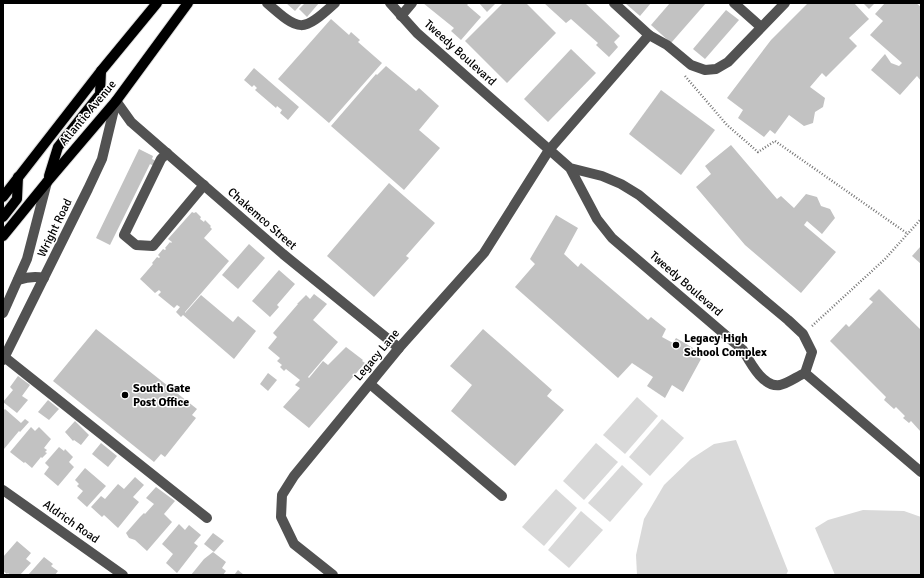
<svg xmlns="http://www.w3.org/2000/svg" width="924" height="578" viewBox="0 0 924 578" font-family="Signika,sans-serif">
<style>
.green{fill:#d9d9d9}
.building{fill:#c2c2c2}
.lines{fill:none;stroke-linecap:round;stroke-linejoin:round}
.major-casing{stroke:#dbdbdb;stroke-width:12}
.path{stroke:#747474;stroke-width:2.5;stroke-dasharray:1 2;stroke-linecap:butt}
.minor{stroke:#525252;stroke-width:10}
.major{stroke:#000;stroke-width:10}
.poi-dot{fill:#000;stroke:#fff;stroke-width:1.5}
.labels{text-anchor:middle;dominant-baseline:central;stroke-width:3;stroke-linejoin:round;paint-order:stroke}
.street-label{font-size:12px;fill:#000;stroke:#fff}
.poi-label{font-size:12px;font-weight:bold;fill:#000;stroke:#fff;text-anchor:start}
</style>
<rect width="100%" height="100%" fill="#fff"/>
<g class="green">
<path d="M637 397 658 416 625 454 603 435Z"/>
<path d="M662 419 684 438 650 476 629 457Z"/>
<path d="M736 440 788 571 786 575H637L636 555 644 519 664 485 691 459 714 444Z"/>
<path d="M596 443 618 462 584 500 563 481Z"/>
<path d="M622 465 643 484 610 522 588 503Z"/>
<path d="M556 489 577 508 544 546 522 527Z"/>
<path d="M863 510 904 511 921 517V575H835L815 528 828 520Z"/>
<path d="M581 511 603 530 569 568 548 550Z"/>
</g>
<g class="building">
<path d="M286 3H302L295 11Z"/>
<path d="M305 3H319L307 17 299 9Z"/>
<path d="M423 3H468V4L467 5 481 17 461 40 451 31 454 28Z"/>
<path d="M479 3H496L487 12Z"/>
<path d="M503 3H526L556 33 507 83 465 41Z"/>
<path d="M544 3H585L620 36 614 42 618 47 609 57 596 45 598 43 571 19 566 23Z"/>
<path d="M625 3H651L640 16Z"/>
<path d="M670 3H706L671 43 651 25Z"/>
<path d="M808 3H854L869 19 849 38 857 46 826 77 822 73 810 87 825 98 823 107 815 112 813 123 804 126 789 115 775 134 770 130 764 137 738 118 743 110 727 98 771 40Z"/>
<path d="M863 3H875L869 9Z"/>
<path d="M885 3H916L921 7V81L917 76 900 95 871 70 885 54 891 63 899 66 902 63 870 35 883 21 875 14Z"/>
<path d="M726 10 739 20 705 59 693 49Z"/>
<path d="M331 19 349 35 351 32 360 40 358 42 382 63 329 123 278 79Z"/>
<path d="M571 49 596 73 548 122 524 99Z"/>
<path d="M386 66 416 91 419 88 439 106 419 130 440 148 404 190 331 126 376 74 377 75Z"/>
<path d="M254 68 299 107 288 120 280 113 282 110 277 106 276 108 255 90 257 88 254 85 252 87 244 80Z"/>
<path d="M661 90 715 130 681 175 629 134Z"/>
<path d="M731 145 777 199 781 196 794 208 806 194 817 197 821 206 830 209 835 218 822 234 807 221 804 225 836 252 801 293 745 245 696 187 711 174 705 166Z"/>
<path d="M139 149 153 156 152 159 156 161 154 166 150 164 110 245 96 238Z"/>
<path d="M389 183 435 223 406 256 409 258 374 297 327 256Z"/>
<path d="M192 212 194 213 196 212 201 217 200 219 204 222 205 220 211 226 210 227 212 229 204 238 229 261 185 312V313L201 295 233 322 238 316 256 331 234 359 183 315 181 317 176 312 180 307 177 305 174 308 158 295 161 292 159 290 155 293 140 279 153 264 152 263 157 257 159 258 160 257 158 255 163 249 165 250 166 249 165 248 170 242 171 243 172 242 168 239Z"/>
<path d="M556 215 578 228 564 254 578 267 581 263 648 320 651 317 666 329 662 337 673 343 676 338 693 348 691 353 701 359 683 392 672 385 665 398 647 386 653 377 632 363 618 378 515 287 535 264 530 259Z"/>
<path d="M249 244 265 258 238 289 222 275Z"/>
<path d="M921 246V264L912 256Z"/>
<path d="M279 270 295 284 277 305 279 307 270 317 252 301Z"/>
<path d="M879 289 921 330V432L911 421 909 423 903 418 905 416 896 407 894 409 884 400 886 397 830 341 846 324 849 327 873 302 869 299Z"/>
<path d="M314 294 327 304 313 320 338 342 308 377 309 378 323 361 328 365 346 347 363 360 362 361 365 363 309 428 283 407 300 388 295 385 300 380 286 369 284 371 280 367 282 365 277 361 280 358 268 348 277 337 273 333 298 304H297L306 295 310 299Z"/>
<path d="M96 329 197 409 192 415 196 418 165 457 161 454 154 462 53 381Z"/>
<path d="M483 329 552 390 547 396 564 410 515 466 451 411 472 385 450 366Z"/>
<path d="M268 373 277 380 268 391 260 384Z"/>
<path d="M18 376 30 385 22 396 28 400 17 413 3 402 13 390 10 387Z"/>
<path d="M48 400 59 409 49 420 38 412Z"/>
<path d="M5 409 21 423 25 419 29 422 20 432 19 431 4 449 3 448V411Z"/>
<path d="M75 421 89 435 81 445 74 440 73 441 65 432Z"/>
<path d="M31 427 35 431 39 427 51 439 44 448 47 450 45 452 47 453 42 458 41 457 32 468 25 462 24 463 10 452Z"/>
<path d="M101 443 117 456 108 467 92 454Z"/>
<path d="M59 447 64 451 65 449 73 457 69 462 74 467 58 486 44 474 49 467 45 463Z"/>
<path d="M85 468 106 486 87 507 77 498 83 491 77 486 79 484 75 480Z"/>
<path d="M135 477 144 485 133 497 139 502 118 528 104 515 102 517 91 507 101 496 105 499 118 484 124 489Z"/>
<path d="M156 487 175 501 164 514 172 522 147 551 135 540 129 538 126 533 140 517 144 513 145 514 154 504 146 498Z"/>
<path d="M179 524 185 530 189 525 201 535 194 543 198 546 177 573 166 563 173 554 162 544Z"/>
<path d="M213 533 224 541 214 552 204 544Z"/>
<path d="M17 541 31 553 26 559 31 563 20 575H10L8 573 7 574 3 571V557Z"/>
<path d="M213 552 226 562 222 568 226 571 223 575H191L204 559Z"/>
<path d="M44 557 53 564 51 566 58 571 55 575H28Z"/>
<path d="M238 570 244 575H234Z"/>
</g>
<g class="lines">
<defs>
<g id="major">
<path d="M49 176 58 147 100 94 101 71"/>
<path d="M3 197 101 71 157 3"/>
<path d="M3 217 17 199 18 177"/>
<path d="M3 236 47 182 116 101 188 3"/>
</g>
</defs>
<use href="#major" class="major-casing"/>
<g class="path">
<path d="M685 76 727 125 758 152 775 141 908 234"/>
<path d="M812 326 885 259 921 219"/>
</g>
<g class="minor">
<path d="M267 3C300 32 302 33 335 3"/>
<path d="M390 3 417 33 570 168 597 219 612 238 743 350C750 362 763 388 780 385 787 384 798 376 805 373L812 352 803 334 788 320 639 195 621 184 602 176 570 168"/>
<path d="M614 3 649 35"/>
<path d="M734 3 761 27"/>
<path d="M401 16 412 3"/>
<path d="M116 101 131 122 283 254 399 348"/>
<path d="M167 153 161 159 124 235 136 245 153 246 204 185"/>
<path d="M18 280C27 277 35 276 44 278"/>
<path d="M3 313 27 259 47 182"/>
<path d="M3 356 207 518"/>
<path d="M3 360 88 189 102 159 116 101"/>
<path d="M805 373 921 472"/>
<path d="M370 384 502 496"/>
<path d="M3 490 123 575"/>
<path d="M333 575 294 544 281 517 282 495 294 476 399 348 484 253 549 150 649 35 667 45 691 65 705 70 716 69 728 62 785 3"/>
</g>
<use href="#major" class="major"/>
</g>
<g class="poi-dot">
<circle cx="676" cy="345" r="4"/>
<circle cx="125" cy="395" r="4"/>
</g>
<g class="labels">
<g class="street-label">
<text transform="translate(460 53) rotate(42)">Tweedy Boulevard</text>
<text transform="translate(88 113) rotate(-50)">Atlantic Avenue</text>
<text transform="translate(262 219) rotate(41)">Chakemco Street</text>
<text transform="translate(55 228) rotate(-64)">Wright Road</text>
<text transform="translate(686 284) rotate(41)">Tweedy Boulevard</text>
<text transform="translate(377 355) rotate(-50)">Legacy Lane</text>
<text transform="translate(71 522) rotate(35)">Aldrich Road</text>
</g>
<g class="poi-label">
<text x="684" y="338">Legacy High<tspan x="684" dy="14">School Complex</tspan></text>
<text x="133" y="388">South Gate<tspan x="133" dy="14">Post Office</tspan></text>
</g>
</g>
<rect width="924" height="578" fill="none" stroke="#000000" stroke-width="8"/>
</svg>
